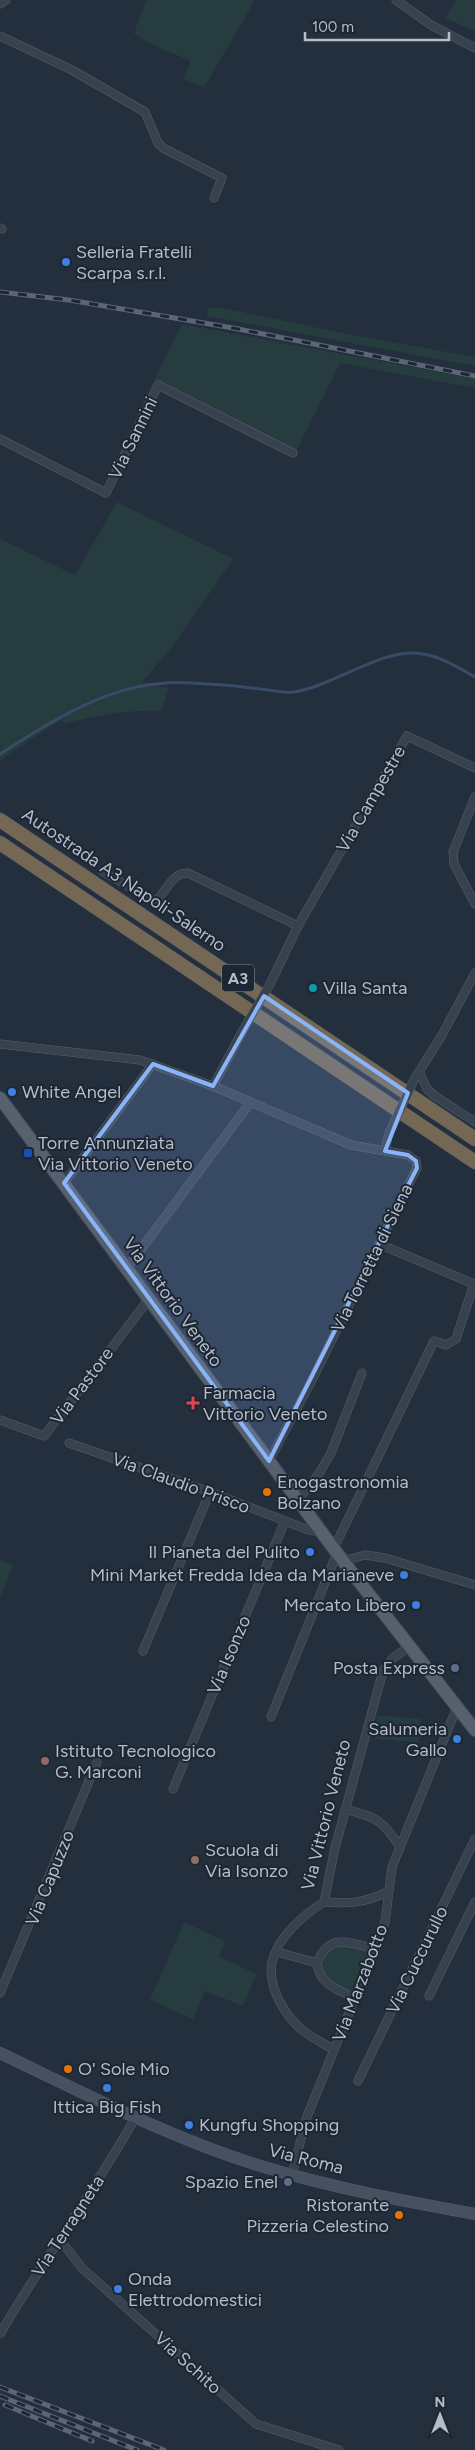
<svg xmlns="http://www.w3.org/2000/svg" width="475" height="2450" viewBox="0 0 475 2450" font-family="Figtree,sans-serif">
<style>
.green{fill:#263c3f}
.lines{fill:none;stroke-linecap:round;stroke-linejoin:round}
.stream{stroke:#394c67;stroke-width:3}
.street-casing{stroke:#565f6c;stroke-width:9}
.secondary-casing{stroke:#565f6c;stroke-width:12}
.primary-casing{stroke:#414a57;stroke-width:14}
.highway-casing{stroke:#434c59;stroke-width:15}
.street{stroke:#38414e;stroke-width:8}
.secondary{stroke:#465061;stroke-width:11}
.primary{stroke:#56606e;stroke-width:12}
.highway{stroke:#746855;stroke-width:14}
.rail-casing{stroke:#5a6575;stroke-width:5}
.rail{stroke:#1d2633;stroke-width:3;stroke-dasharray:9;stroke-linecap:butt}
.street-bridge-casing{stroke:#565f6c;stroke-width:9;stroke-linecap:butt}
.street-bridge{stroke:#38414e;stroke-width:8}
.marked{fill:#8ab4f8;fill-opacity:0.2;stroke:#8ab4f8;stroke-width:4;stroke-linejoin:round}
.shop-dot{fill:#3f7fe0;stroke:#1d2633;stroke-width:2}
.culture-dot{fill:#0f9aa8;stroke:#1d2633;stroke-width:2}
.transit-dot{fill:#1a4fb4;stroke:#1d2633;stroke-width:2}
.health-dot{fill:#e0444e;stroke:#1d2633;stroke-width:2}
.food-dot{fill:#e8710a;stroke:#1d2633;stroke-width:2}
.service-dot{fill:#5c6f8a;stroke:#1d2633;stroke-width:2}
.education-dot{fill:#8d6e63;stroke:#1d2633;stroke-width:2}
.labels{text-anchor:middle;dominant-baseline:central;stroke-width:4;stroke-linejoin:round;paint-order:stroke}
.shield{fill:#1d2633;stroke:#878f9c;stroke-width:1}
.shield-label{font-size:16px;font-weight:bold;fill:#b4bcc9}
.poi-label{font-size:18px;fill:#b4bcc9;stroke:#1d2633;text-anchor:start}
.street-label{font-size:18px;fill:#b4bcc9;stroke:#1d2633}
</style>
<rect width="100%" height="100%" fill="#242f3e"/>
<g class="green">
<path d="M146 0H255L204 88 183 79 191 61 148 43 134 33Z"/>
<path d="M456 0H475V31L445 18Z"/>
<path d="M208 308H223L347 334 475 357V366L207 316Z"/>
<path d="M182 324 475 379V388L340 363 296 451 154 381Z"/>
<path d="M117 502 233 559 172 647 142 682 169 688 161 711C127 710 97 715 64 724L62 719 0 760V747L2 746 0 745V539L75 575Z"/>
<path d="M0 1560 13 1565 0 1598Z"/>
<path d="M377 1715 421 1719 419 1742 375 1739Z"/>
<path d="M184 1922 225 1941 219 1957 257 1974 243 2006 205 1991 193 2019 150 2000Z"/>
<path d="M337 1943 373 1950 358 1985 353 1992C337 1988 305 1972 324 1952 327 1949 333 1946 337 1943Z"/>
</g>
<g class="lines">
<path class="stream" d="M0 754C60 716 117 678 192 683 215 684 237 686 260 689 271 690 283 693 294 692 334 686 385 646 423 654 442 657 459 668 475 677"/>
<defs>
<g id="street">
<path d="M396 0 431 25 475 48"/>
<path d="M0 4 6 0"/>
<path d="M0 36 72 70 145 112 158 143 163 148 222 178 214 198"/>
<path d="M0 228 2 229"/>
<path d="M0 439 106 493 158 385 293 453"/>
<path d="M475 797 453 852 454 864 475 904"/>
<path d="M102 871 151 900H158C166 889 174 872 188 873L298 926"/>
<path d="M270 984 298 926 407 736 475 768"/>
<path d="M0 1044 140 1060 213 1086 351 1145 408 1155 416 1161 417 1168 310 1384 269 1461"/>
<path d="M419 1071 427 1089 435 1096 475 1122"/>
<path d="M415 1078 442 1035 475 973"/>
<path d="M213 1086 242 1032"/>
<path d="M385 1151 389 1133"/>
<path d="M64 1183 153 1064"/>
<path d="M127 1268 250 1103"/>
<path d="M0 1420 44 1436 149 1299"/>
<path d="M69 1443 210 1492 306 1529 321 1532"/>
<path d="M298 1500 318 1475 331 1453 362 1373"/>
<path d="M334 1548 434 1341 446 1345 456 1339 474 1284 379 1244"/>
<path d="M343 1561 365 1555 385 1558 475 1585"/>
<path d="M143 1651 210 1492"/>
<path d="M271 1717 337 1553"/>
<path d="M173 1789 285 1521"/>
<path d="M345 1809C377 1818 382 1819 400 1847"/>
<path d="M324 1902C348 1904 365 1903 387 1892"/>
<path d="M277 1952 317 1963C329 1932 350 1943 375 1949"/>
<path d="M317 1963C319 1984 338 1990 355 1998"/>
<path d="M0 1993 97 1762"/>
<path d="M429 1996 475 1902"/>
<path d="M334 2050C325 2044 314 2039 305 2032 286 2018 267 1987 272 1962 277 1938 304 1914 324 1902L335 1848 383 1671 393 1658 409 1647"/>
<path d="M358 2081 475 1839"/>
<path d="M292 2175 306 2119 379 1939 385 1922 392 1867 457 1707"/>
<path d="M60 2240 82 2268 256 2424 339 2450"/>
<path d="M0 2334C43 2260 94 2192 135 2118"/>
</g>
<path id="secondary" d="M0 2053C86 2094 172 2139 264 2167 333 2188 405 2201 475 2214"/>
<path id="primary" d="M0 1098 343 1561 475 1730"/>
<g id="highway">
<path d="M0 820 475 1139"/>
<path d="M0 843 475 1162"/>
</g>
</defs>
<use href="#street" class="street-casing"/>
<use href="#secondary" class="secondary-casing"/>
<use href="#primary" class="primary-casing"/>
<use href="#highway" class="highway-casing"/>
<use href="#street" class="street"/>
<use href="#secondary" class="secondary"/>
<use href="#primary" class="primary"/>
<use href="#highway" class="highway"/>
<defs>
<g id="rail">
<path d="M0 292 69 300 233 328 475 376"/>
<path d="M0 2387 164 2450"/>
<path d="M0 2396 137 2450"/>
<path d="M5 2405 92 2441"/>
</g>
</defs>
<use href="#rail" class="rail-casing"/>
<use href="#rail" class="rail"/>
<defs>
<g id="street-bridge">
<path d="M242 1032 270 984"/>
<path d="M389 1133 415 1078"/>
</g>
</defs>
<use href="#street-bridge" class="street-bridge-casing"/>
<use href="#street-bridge" class="street-bridge"/>
</g>
<path class="marked" d="M264 996 408 1093 385 1151 408 1155 416 1161 417 1168 269 1461 64 1183 153 1064 213 1086Z"/>
<g class="shop-dot">
<circle cx="66" cy="262" r="5"/>
<circle cx="12" cy="1092" r="5"/>
<circle cx="310" cy="1552" r="5"/>
<circle cx="404" cy="1575" r="5"/>
<circle cx="416" cy="1605" r="5"/>
<circle cx="457" cy="1739" r="5"/>
<circle cx="107" cy="2088" r="5"/>
<circle cx="189" cy="2125" r="5"/>
<circle cx="118" cy="2289" r="5"/>
</g>
<circle class="culture-dot" cx="313" cy="988" r="5"/>
<rect class="transit-dot" x="23" y="1148" width="10" height="10" rx="2.5"/>
<path class="health-dot" d="M190.5 1395.5h5v5h5v5h-5v5h-5v-5h-5v-5h5z"/>
<g class="food-dot">
<circle cx="267" cy="1492" r="5"/>
<circle cx="68" cy="2069" r="5"/>
<circle cx="399" cy="2215" r="5"/>
</g>
<g class="service-dot">
<circle cx="455" cy="1668" r="5"/>
<circle cx="288" cy="2182" r="5"/>
</g>
<g class="education-dot">
<circle cx="45" cy="1761" r="5"/>
<circle cx="195" cy="1860" r="5"/>
</g>
<g class="labels">
<rect class="shield" x="222" y="964.5" width="32" height="27" rx="4"/>
<g class="shield-label">
<text x="238" y="978">A3</text>
</g>
<g class="poi-label">
<text x="76" y="252">Selleria Fratelli<tspan x="76" dy="21">Scarpa s.r.l.</tspan></text>
<text x="323" y="988">Villa Santa</text>
<text x="22" y="1092">White Angel</text>
<text x="38" y="1143">Torre Annunziata<tspan x="38" dy="21">Via Vittorio Veneto</tspan></text>
<text x="203" y="1393">Farmacia<tspan x="203" dy="21">Vittorio Veneto</tspan></text>
<text x="277" y="1482">Enogastronomia<tspan x="277" dy="21">Bolzano</tspan></text>
<text x="300" y="1552" text-anchor="end">Il Pianeta del Pulito</text>
<text x="394" y="1575" text-anchor="end">Mini Market Fredda Idea da Marianeve</text>
<text x="406" y="1605" text-anchor="end">Mercato Libero</text>
<text x="445" y="1668" text-anchor="end">Posta Express</text>
<text x="447" y="1729" text-anchor="end">Salumeria<tspan x="447" dy="21">Gallo</tspan></text>
<text x="55" y="1751">Istituto Tecnologico<tspan x="55" dy="21">G. Marconi</tspan></text>
<text x="205" y="1850">Scuola di<tspan x="205" dy="21">Via Isonzo</tspan></text>
<text x="78" y="2069">O' Sole Mio</text>
<text x="107" y="2107" text-anchor="middle">Ittica Big Fish</text>
<text x="199" y="2125">Kungfu Shopping</text>
<text x="278" y="2182" text-anchor="end">Spazio Enel</text>
<text x="389" y="2205" text-anchor="end">Ristorante<tspan x="389" dy="21">Pizzeria Celestino</tspan></text>
<text x="128" y="2279">Onda<tspan x="128" dy="21">Elettrodomestici</tspan></text>
</g>
<g class="street-label">
<text transform="translate(133 438) rotate(-64)">Via Sannini</text>
<text transform="translate(371 799) rotate(-60)">Via Campestre</text>
<text transform="translate(124 880) rotate(34)">Autostrada A3 Napoli-Salerno</text>
<text transform="translate(372 1258) rotate(-64)">Via Torretta di Siena</text>
<text transform="translate(173 1302) rotate(54)">Via Vittorio Veneto</text>
<text transform="translate(82 1386) rotate(-53)">Via Pastore</text>
<text transform="translate(181 1483) rotate(20)">Via Claudio Prisco</text>
<text transform="translate(229 1655) rotate(-67)">Via Isonzo</text>
<text transform="translate(326 1815) rotate(-76)">Via Vittorio Veneto</text>
<text transform="translate(50 1878) rotate(-68)">Via Capuzzo</text>
<text transform="translate(417 1960) rotate(-64)">Via Cuccurullo</text>
<text transform="translate(360 1983) rotate(-69)">Via Marzabotto</text>
<text transform="translate(306 2159) rotate(14)">Via Roma</text>
<text transform="translate(68 2226) rotate(-57)">Via Terragneta</text>
<text transform="translate(188 2363) rotate(42)">Via Schito</text>
</g>
</g>
<g transform="translate(440 2415)" stroke="#1d2633" stroke-width="4" paint-order="stroke">
<path d="M0-4L9 19L0 12L-9 19Z" fill="#b4bcc9"/>
<text y="-8" font-size="14" font-weight="bold" text-anchor="middle" fill="#b4bcc9">N</text>
</g>
<path d="M305 32v8h144v-8" fill="none" stroke="#b4bcc9" stroke-width="2.5"/>
<text x="312" y="32" font-size="15" fill="#b4bcc9" stroke="#1d2633" stroke-width="4" paint-order="stroke">100 m</text>
</svg>
